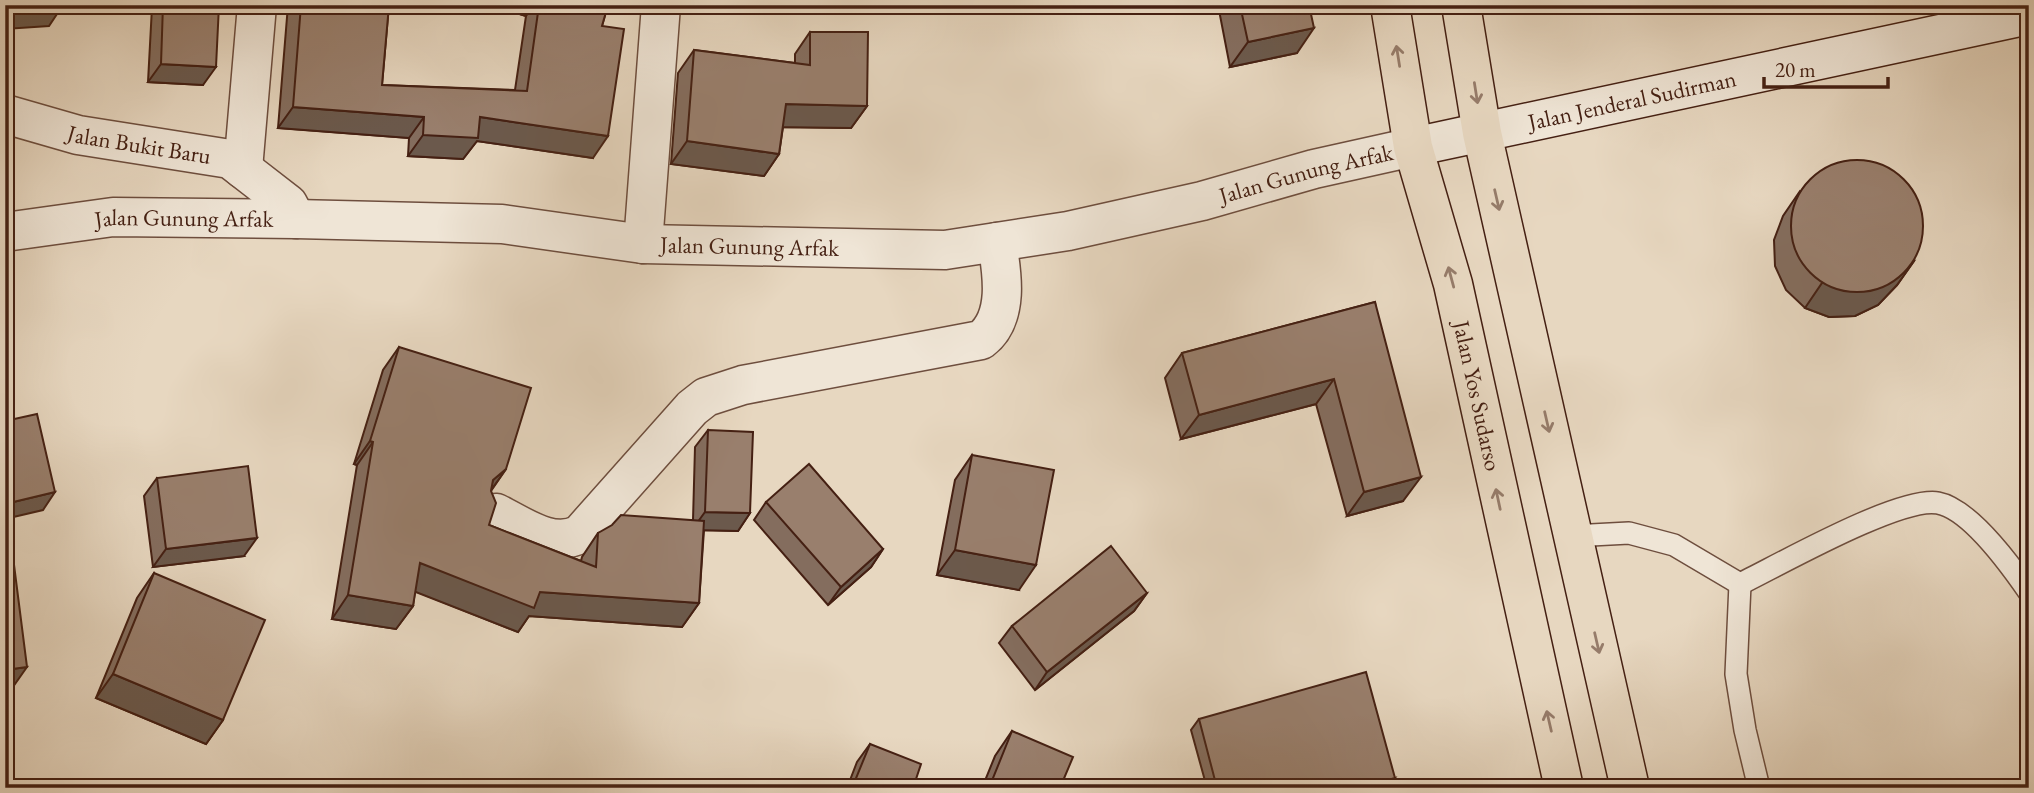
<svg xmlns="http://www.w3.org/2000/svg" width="2034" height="793" viewBox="0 0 2034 793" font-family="'EB Garamond',serif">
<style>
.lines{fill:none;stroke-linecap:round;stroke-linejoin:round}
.service-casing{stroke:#6e4e3e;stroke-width:24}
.minor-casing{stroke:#6e4e3e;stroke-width:41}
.tertiary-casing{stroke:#6e4e3e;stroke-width:41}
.secondary-casing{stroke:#452013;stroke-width:41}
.trunk-casing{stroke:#452013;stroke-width:41}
.service{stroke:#efe5d6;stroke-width:21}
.minor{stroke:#efe5d6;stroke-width:38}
.tertiary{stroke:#efe5d6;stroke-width:38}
.secondary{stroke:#efe5d6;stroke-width:38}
.trunk{stroke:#e7d7c0;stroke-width:38}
.wall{fill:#846d5e;stroke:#452013;stroke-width:2}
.shaded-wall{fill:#6b594c;stroke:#452013;stroke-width:2}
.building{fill:#997f6d;stroke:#452013;stroke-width:2}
.oneway{stroke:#967c6a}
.labels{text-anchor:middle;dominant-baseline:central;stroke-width:6;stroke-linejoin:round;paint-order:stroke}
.street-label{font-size:23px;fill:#452013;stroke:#efe5d6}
</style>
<rect width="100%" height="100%" fill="#e7d7c0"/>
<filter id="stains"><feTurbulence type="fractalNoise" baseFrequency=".00286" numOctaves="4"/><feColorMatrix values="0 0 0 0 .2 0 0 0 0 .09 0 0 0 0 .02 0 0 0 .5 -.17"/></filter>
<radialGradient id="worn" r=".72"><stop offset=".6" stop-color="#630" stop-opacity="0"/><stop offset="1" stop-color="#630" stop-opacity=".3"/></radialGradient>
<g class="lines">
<defs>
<g id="service">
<path d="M1572 536 1629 533 1674 545 1740 584"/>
<path d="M1740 584C1779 565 1900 496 1938 503 1970 509 2011 566 2029 592"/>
<path d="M1740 584 1736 674 1745 730 1759 788"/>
</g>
<g id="minor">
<path id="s1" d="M5 114 78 135 230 159 288 204 296 219"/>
<path d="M243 169 257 5"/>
<path d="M643 244 661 5"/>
<path d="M496 513C521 525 552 549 580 534L692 408 706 397 743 385 981 340C1010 318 1002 272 997 242"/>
</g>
<g id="tertiary">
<path id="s2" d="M5 232 113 217 296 219 502 224 643 244 945 250 1068 231 1202 201 1314 169 1413 147"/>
</g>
<g id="secondary">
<path id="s3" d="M1413 147 2029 15"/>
</g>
<g id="trunk">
<path id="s4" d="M1390 5 1413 147 1453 284 1564 788"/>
<path d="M1461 5 1482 133 1630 788"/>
</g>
</defs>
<use href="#service" class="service-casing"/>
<use href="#minor" class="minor-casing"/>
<use href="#tertiary" class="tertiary-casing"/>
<use href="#secondary" class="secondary-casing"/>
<use href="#trunk" class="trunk-casing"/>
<use href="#service" class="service"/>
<use href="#minor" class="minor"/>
<use href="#tertiary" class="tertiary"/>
<use href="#secondary" class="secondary"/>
<use href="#trunk" class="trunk"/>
</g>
<g class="wall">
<path d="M153 5H219L203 85 148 82 152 7Z"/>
<path d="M288 5H389L382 85 515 90 526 16 493 6 460 5H608L602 26 593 158 477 141 463 159 408 156 409 138 278 128Z"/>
<path d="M1218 5H1309L1297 53 1230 67Z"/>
<path d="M810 32 867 106 851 128 783 127 779 154 764 176 671 164 678 73 694 50 795 63V54Z"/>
<path d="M1800 191 1914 261 1897 285 1878 305 1855 316 1829 317 1805 308 1786 290 1775 266 1774 240 1783 216Z"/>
<path d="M1375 302 1403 501 1347 516 1316 404 1181 439 1165 378 1182 353Z"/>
<path d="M399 347 506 469 491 491 489 525 581 561 582 557 598 533 693 520 695 447 708 430 750 513 738 531 704 530 699 603 682 627 529 616 518 632 415 591 413 606 396 629 332 619 357 465 354 464 383 370Z"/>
<path d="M972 455 1019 590 937 575 955 480Z"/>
<path d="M157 478 244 556 153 567 144 496Z"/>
<path d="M766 502 883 549 871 567 828 605 754 520Z"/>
<path d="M154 573 223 720 206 744 96 698 137 598Z"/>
<path d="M1147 593 1134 611 1035 690 999 643 1012 626Z"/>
<path d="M1199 719 1388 788H1207L1191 730Z"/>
<path d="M1012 731 1060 788H982L995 756Z"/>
<path d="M870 744 913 788H847L857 762Z"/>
</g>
<g class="shaded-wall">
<path d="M460 5H533L526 16 493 6Z"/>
<path d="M61 8 49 26 5 29V12Z"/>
<path d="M1314 28 1297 53 1230 67 1248 42Z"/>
<path d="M161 64 216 67 203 85 148 82Z"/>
<path d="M786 104 867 106 851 128 770 127Z"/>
<path d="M293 107 424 117 409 138 278 128Z"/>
<path d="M480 117 608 136 593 158 477 141 463 159 408 156 423 135Z"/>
<path d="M687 141 779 154 764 176 671 164Z"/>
<path d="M1914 261 1897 285 1878 305 1855 316 1829 317 1805 308 1822 283Z"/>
<path d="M1334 379 1316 404 1181 439 1199 415Z"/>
<path d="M370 441 373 442 357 465 354 464Z"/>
<path d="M506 469 489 493 493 480Z"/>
<path d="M1421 477 1403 501 1347 516 1364 492Z"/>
<path d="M55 492 43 510 5 519V504Z"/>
<path d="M705 512 750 513 738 531 692 530Z"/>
<path d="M257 538 244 556 153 567 166 549Z"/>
<path d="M883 549 871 567 828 605 841 587Z"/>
<path d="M955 550 1036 565 1019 590 937 575Z"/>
<path d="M420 563 540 592 699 603 682 627 529 616 518 632 403 587Z"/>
<path d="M1147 593 1134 611 1035 690 1047 672Z"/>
<path d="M348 595 413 606 396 629 332 619Z"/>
<path d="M27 667 10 691 5 692V670Z"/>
<path d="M113 674 223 720 206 744 96 698Z"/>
<path d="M1395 778 1388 788H1361Z"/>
</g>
<g class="building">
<path d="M5 5H61V8L5 12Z"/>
<path d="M163 5H219L216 67 161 64Z"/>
<path d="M301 5H389L382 85 527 91 539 5H608L602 26 624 29 608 136 480 117 478 138 423 135 424 117 293 107Z"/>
<path d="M1240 5H1309L1314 28 1248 42Z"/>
<path d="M810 32H868L867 106 786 104 779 154 687 141 694 50 810 65Z"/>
<circle cx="1857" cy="226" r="66"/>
<path d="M1375 302 1421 477 1364 492 1334 379 1199 415 1182 353Z"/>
<path d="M399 347 531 388 506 469 493 480 491 491 496 503 489 525 596 567 598 533 612 525 621 515 704 521 699 603 540 592 534 608 420 563 413 606 348 595 373 442 370 441Z"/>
<path d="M37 414 55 492 5 504V421Z"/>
<path d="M708 430 753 432 750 513 705 512Z"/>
<path d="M972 455 1054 470 1036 565 955 550Z"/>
<path d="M809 464 883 549 841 587 766 502Z"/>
<path d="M248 466 257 538 166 549 157 478Z"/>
<path d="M1111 546 1147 593 1047 672 1012 626Z"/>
<path d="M13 557 27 667 5 670V558Z"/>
<path d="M154 573 265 620 223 720 113 674Z"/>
<path d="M1366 672 1395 778 1361 788H1217L1199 719Z"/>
<path d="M1012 731 1073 757 1060 788H989Z"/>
<path d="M870 744 921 764 913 788H852Z"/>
</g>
<defs><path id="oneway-shaft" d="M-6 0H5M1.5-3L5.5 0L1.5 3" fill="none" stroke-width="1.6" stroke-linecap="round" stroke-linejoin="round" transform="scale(1.75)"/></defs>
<g class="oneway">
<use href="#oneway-shaft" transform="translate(1398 56) rotate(-99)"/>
<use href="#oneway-shaft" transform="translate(1476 93) rotate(81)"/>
<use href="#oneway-shaft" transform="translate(1497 200) rotate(77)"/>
<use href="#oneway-shaft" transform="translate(1451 277) rotate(-105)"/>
<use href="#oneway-shaft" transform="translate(1547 422) rotate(77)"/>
<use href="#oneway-shaft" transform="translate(1498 499) rotate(-102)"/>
<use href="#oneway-shaft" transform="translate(1597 643) rotate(77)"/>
<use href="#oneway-shaft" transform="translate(1549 721) rotate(-103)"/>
</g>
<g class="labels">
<g class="street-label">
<text stroke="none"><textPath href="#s3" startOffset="224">Jalan Jenderal Sudirman</textPath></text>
<text stroke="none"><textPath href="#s1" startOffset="138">Jalan Bukit Baru</textPath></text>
<text stroke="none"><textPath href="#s2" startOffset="1312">Jalan Gunung Arfak</textPath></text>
<text stroke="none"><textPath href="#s2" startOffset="180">Jalan Gunung Arfak</textPath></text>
<text stroke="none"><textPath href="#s2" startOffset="747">Jalan Gunung Arfak</textPath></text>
<text stroke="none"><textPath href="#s4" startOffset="401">Jalan Yos Sudarso</textPath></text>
</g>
</g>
<rect width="2034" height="793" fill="none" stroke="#e7d7c0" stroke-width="28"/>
<rect x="7" y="7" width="2020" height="779" fill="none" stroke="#452013" stroke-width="3.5"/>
<rect x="14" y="14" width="2006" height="765" fill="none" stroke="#452013" stroke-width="2"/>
<path d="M1764 77v10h124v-10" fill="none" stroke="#452013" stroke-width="3.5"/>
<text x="1775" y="77" font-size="21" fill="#452013" stroke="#efe5d6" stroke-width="5" paint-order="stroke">20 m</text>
<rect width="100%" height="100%" filter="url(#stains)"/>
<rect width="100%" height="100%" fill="url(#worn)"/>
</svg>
